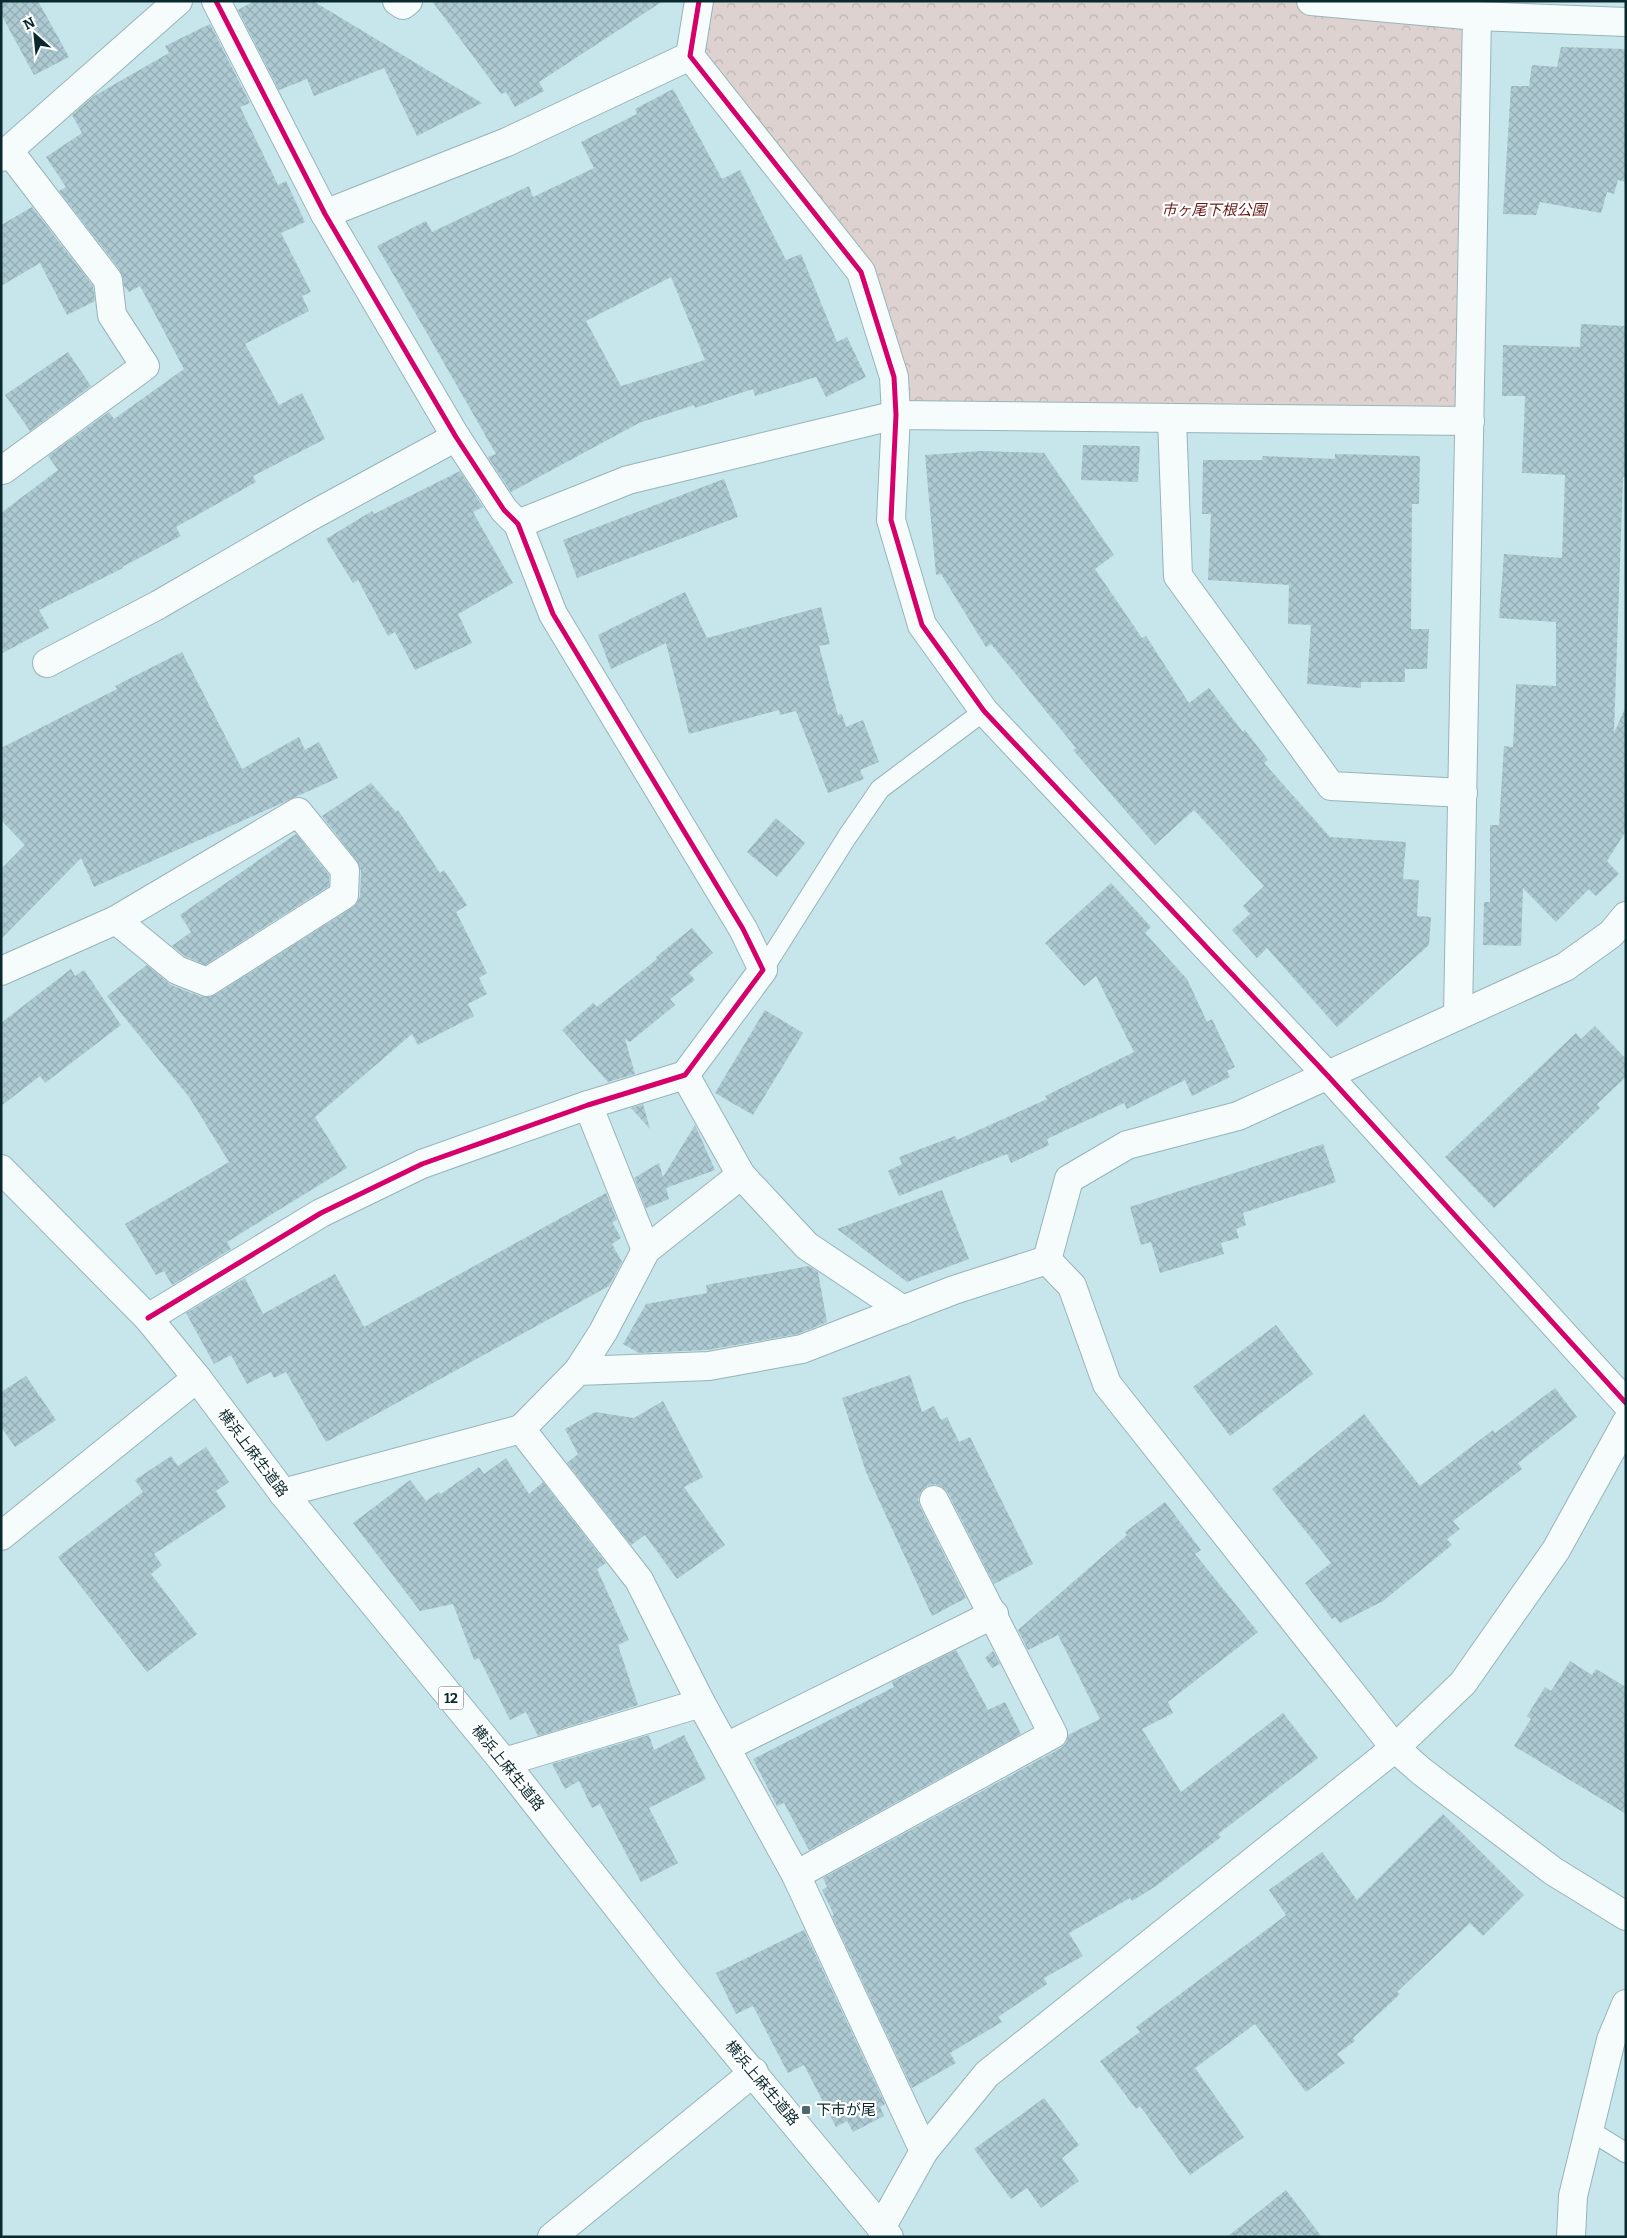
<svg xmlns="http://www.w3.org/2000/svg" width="1627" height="2238" viewBox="0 0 1627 2238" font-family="Bitter,'Noto Sans JP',serif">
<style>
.park{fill:url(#park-crowns)}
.building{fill:url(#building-cross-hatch);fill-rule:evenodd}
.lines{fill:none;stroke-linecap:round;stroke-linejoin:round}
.lane-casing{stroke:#97b4b8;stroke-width:21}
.street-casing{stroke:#97b4b8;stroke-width:30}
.primary-casing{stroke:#97b4b8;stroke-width:30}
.lane{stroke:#f6fbfc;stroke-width:19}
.street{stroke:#f6fbfc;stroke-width:28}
.primary{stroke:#f6fbfc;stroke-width:28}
.cycleway-casing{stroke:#fff;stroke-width:8}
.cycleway{stroke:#d6006c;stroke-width:5}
.poi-dot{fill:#4b6b70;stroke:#fff;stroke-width:2}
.labels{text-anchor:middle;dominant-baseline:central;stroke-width:4.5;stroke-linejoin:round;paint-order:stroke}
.shield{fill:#fff;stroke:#53696d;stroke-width:1}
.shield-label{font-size:14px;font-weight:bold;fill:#09292e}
.park-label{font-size:15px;font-style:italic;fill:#6a1914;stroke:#fff}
.street-label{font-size:15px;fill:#09292e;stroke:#fff}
.poi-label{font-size:15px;fill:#09292e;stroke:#fff;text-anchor:start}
</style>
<defs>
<pattern id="park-crowns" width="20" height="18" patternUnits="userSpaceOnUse" patternTransform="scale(1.25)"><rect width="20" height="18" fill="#ddd2d0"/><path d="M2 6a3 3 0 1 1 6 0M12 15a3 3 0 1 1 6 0" fill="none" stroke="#bcb4b3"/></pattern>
<pattern id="building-cross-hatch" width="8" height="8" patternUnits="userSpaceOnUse" patternTransform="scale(1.25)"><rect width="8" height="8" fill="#adc9d2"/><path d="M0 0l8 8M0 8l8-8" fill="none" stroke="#94adb5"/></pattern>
</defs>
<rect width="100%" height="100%" fill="#c6e6eb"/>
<path class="park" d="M699 1H1310L1477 16 1470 421 896 415 861 272 690 56Z"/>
<g class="building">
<path d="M1 1H38L69 57 34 75 1 14Z"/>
<path d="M254 1H313L482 103 417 136 384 68 314 96 307 79 279 90 238 10Z"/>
<path d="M432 1H663L539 82 544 91 515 107 506 92 501 94Z"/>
<path d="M210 24 250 103 240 107 278 185 286 181 305 222 281 233 311 292 302 296 309 311 245 344 279 405 302 393 325 439 253 476 256 482 176 527 181 536 122 567 123 568 39 610 49 628 1 654V513L58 470 48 456 109 412 114 419 184 369 140 286 129 292 124 286 120 270 59 191 66 187 46 157 82 133 72 115 94 96 169 53 165 46Z"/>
<path d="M1561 47 1626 49V182L1618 180 1614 194 1607 192 1601 213 1540 202 1536 215 1503 214 1511 86H1529L1532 65 1557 67Z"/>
<path d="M673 89 722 179 740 170 786 260 801 254 837 342 847 337 866 377 826 397 816 377 755 396 753 389 695 408 694 405 639 423 511 492 488 457 496 454 377 246 426 221 432 232 529 186 533 197 594 168 581 142 637 114 635 109ZM671 277 705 360 621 386 586 321Z"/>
<path d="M32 207 93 286 95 301 67 315 40 263 1 286V225Z"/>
<path d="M1581 324 1626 326V477H1623L1614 733 1626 706V831L1607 861 1619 874 1596 896 1589 889 1556 922 1523 888 1521 946 1483 945 1484 902H1490V825H1499L1504 746 1513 747 1516 684 1556 686V622L1499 618 1504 554 1562 558 1565 475 1522 473 1525 396H1502L1503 345 1580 347Z"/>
<path d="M68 352 91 386 30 431 5 395Z"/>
<path d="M1083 445 1140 446 1138 482 1081 480Z"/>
<path d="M982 451 1044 453 1114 555 1095 569 1142 638 1146 636 1189 703 1209 688 1243 732 1245 730 1268 760 1264 763 1330 837 1406 842 1403 879 1419 880 1417 916 1431 917 1429 945 1337 1027 1267 948 1257 958 1232 930 1250 914 1243 906 1264 886 1194 810 1155 845 1073 750 1076 748 991 644 986 647 941 574 936 575 925 455Z"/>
<path d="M1335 454 1420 456 1419 504H1412L1411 629H1429L1427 669H1405V682H1361V688L1307 684 1311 625 1288 624 1289 585 1208 580 1211 514H1202L1203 460H1262L1263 456 1335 459Z"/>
<path d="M460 471 483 507 473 512 513 583 458 614 472 643 415 670 395 632 388 636 358 580 353 583 326 539 372 511 374 514Z"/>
<path d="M724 479 738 517 577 578 563 540Z"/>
<path d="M685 592 707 638 821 607 830 644 819 646 838 715 842 714 846 727 863 720 879 762 860 770 864 779 828 793 796 711 780 715 779 710 689 734 666 643 611 669 598 635Z"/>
<path d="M182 652 242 769 299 737 305 750 319 742 338 778 94 887 81 858 1 939V869L25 845 1 820V748L117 689 115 686Z"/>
<path d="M371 783 396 812 398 810 440 873 444 870 467 905 456 912 487 973 479 978 487 994 468 1004 474 1016 418 1045 412 1034 315 1117 347 1168 227 1242 231 1249 172 1285 164 1271 156 1275 125 1224 229 1162 189 1097 107 996 147 965 171 985 202 997 215 995 352 908 357 903 360 896 361 871 357 861 322 816Z"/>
<path d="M776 818 805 843 777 877 747 852Z"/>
<path d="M296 834 329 875V886L205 965 185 956 172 946 191 932 180 915Z"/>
<path d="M1111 883 1151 927 1145 933 1187 979 1207 1022 1212 1019 1235 1067 1227 1071 1230 1077 1192 1096 1185 1080 1127 1109 1124 1103 1047 1139 1049 1145 1011 1163 1007 1154 899 1196 888 1171 902 1164 899 1157 955 1136 957 1140 1047 1099 1045 1096 1134 1052 1096 976 1084 986 1045 943Z"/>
<path d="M692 928 713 953 689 973 695 980 670 999 675 1005 630 1042 625 1039 635 1074 608 1082 562 1030 593 1003 597 1007 657 959 656 957Z"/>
<path d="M71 969 75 976 84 970 121 1025 45 1083 40 1076 1 1106V1023Z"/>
<path d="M765 1010 803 1033 753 1115 715 1093Z"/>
<path d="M1595 1026 1626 1059V1077L1597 1104 1600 1108 1494 1208 1445 1157 1576 1033 1581 1039Z"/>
<path d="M643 1104 650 1129 631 1108Z"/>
<path d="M695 1125 715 1170 666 1188 669 1199 646 1208 634 1178 659 1163 663 1177Z"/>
<path d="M1323 1144 1336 1182 1243 1213 1246 1225 1236 1229 1239 1238 1221 1243 1224 1254 1160 1273 1151 1242 1141 1245 1130 1207Z"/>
<path d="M942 1190 969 1259 907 1282 837 1229Z"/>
<path d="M606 1193 617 1220 612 1222 621 1238 612 1244 622 1262 609 1286 326 1442 286 1372 274 1378 271 1372 247 1384 231 1355 214 1364 186 1313 245 1278 263 1314 335 1274 364 1327Z"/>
<path d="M809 1266 818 1272 827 1322 798 1334 707 1350 639 1353 623 1344 646 1304 707 1293 706 1285Z"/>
<path d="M1276 1325 1313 1374 1230 1436 1193 1387Z"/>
<path d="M910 1375 922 1412 934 1406 941 1420 947 1417 959 1442 970 1437 1033 1564 994 1584 948 1493 942 1487 935 1484 927 1486 921 1492 918 1499 920 1507 966 1598 932 1616 866 1472 842 1398Z"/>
<path d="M26 1376 56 1420 15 1447 1 1427V1392Z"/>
<path d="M1555 1388 1577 1417 1518 1463 1522 1469 1453 1521 1460 1529 1447 1539 1452 1545 1383 1601 1340 1623 1335 1617 1332 1619 1305 1583 1331 1563 1272 1489 1364 1414 1420 1486 1493 1430 1495 1433Z"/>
<path d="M663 1401 703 1477 684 1487 725 1545 677 1579 645 1535 631 1545 567 1463 578 1454 565 1429 595 1412 634 1418Z"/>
<path d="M206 1447 229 1482 216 1491 226 1507 154 1554 162 1565 151 1574 197 1634 147 1672 58 1557 143 1492 135 1480 171 1456 178 1466Z"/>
<path d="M506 1458 529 1494 543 1482 606 1563 597 1569 629 1640 618 1645 638 1705 538 1736 526 1712 510 1720 479 1658 474 1660 453 1604 420 1611 353 1523 410 1480 426 1501 439 1492 441 1494 479 1467 484 1474Z"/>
<path d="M1165 1502 1201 1550 1195 1554 1258 1632 1168 1702 1173 1713 1142 1729 1181 1792 1283 1713 1318 1758 1218 1834 1221 1837 1156 1886 1132 1901 1130 1898 1069 1933 1083 1956 1044 1978 1047 1984 998 2017 1002 2022 950 2053 956 2063 912 2088 832 1916 834 1915 822 1890 827 1887 823 1878 1061 1748 1066 1743 1068 1735 1100 1719 1058 1635 1028 1650 1018 1630 1127 1535 1125 1532Z"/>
<path d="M956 1650 988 1710 1005 1702 1021 1734 809 1850 784 1803 777 1806 753 1759 894 1687 892 1682Z"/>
<path d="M993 1651 1000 1664 992 1668 985 1658Z"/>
<path d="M1570 1661 1592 1675 1596 1669 1626 1687V1814L1514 1746 1531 1719 1527 1716 1545 1687 1551 1691Z"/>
<path d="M649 1735 654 1750 684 1735 706 1779 649 1808 678 1863 641 1882 600 1804 592 1808 579 1781 565 1789 552 1764Z"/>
<path d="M1443 1814 1524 1895 1483 1936 1470 1923 1397 1992 1400 1994 1353 2038 1355 2041 1337 2054 1345 2063 1306 2092 1255 2024 1195 2068 1244 2137 1190 2175 1140 2106 1136 2109 1100 2061 1140 2032 1136 2027 1286 1915 1269 1890 1322 1852 1357 1900Z"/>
<path d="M804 1930 885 2104 880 2107 884 2116 853 2132 847 2121 836 2127 804 2065 788 2073 753 2006 736 2014 716 1973Z"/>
<path d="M1044 2098 1079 2145 1062 2158 1079 2181 1041 2208 1027 2188 1011 2199 974 2149Z"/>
<path d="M1286 2190 1322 2237H1227Z"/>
</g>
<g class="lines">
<defs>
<g id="lane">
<path d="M763 970 847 837 880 789 984 711"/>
<path d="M1589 2130 1626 2153"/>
</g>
<g id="street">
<path d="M397 1 403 5 408 1"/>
<path d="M699 1 690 56 861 272 894 377 896 415 891 520 922 625 984 711 1328 1076 1626 1403"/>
<path d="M1311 1 1477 16 1626 22"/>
<path d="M1 157 178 1"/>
<path d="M325 214 507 142 690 56"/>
<path d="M1172 420 1178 576 1331 786 1463 793"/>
<path d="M1 468 3 470 145 366 112 315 108 280 9 151"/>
<path d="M518 524 628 480 896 415 1470 421"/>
<path d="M47 663 158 605 311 516 456 437"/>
<path d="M1626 916 1611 934 1565 967 1238 1116 1127 1145 1069 1179 1047 1260 1072 1286 1107 1384 1395 1748 1421 1771 1553 1871 1626 1916"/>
<path d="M1 971 116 920 298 812 345 870 344 895 207 982 177 970 116 920"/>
<path d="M1458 1014 1477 16"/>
<path d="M588 1105 646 1250"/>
<path d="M741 1175 807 1246 903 1310"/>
<path d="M148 1318 321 1213 422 1164 588 1105 685 1075 763 970 743 929 553 614 518 524 504 510 456 437 325 214 216 1"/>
<path d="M578 1371 603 1332 646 1250 741 1175 685 1075"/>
<path d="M283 1493 521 1429"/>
<path d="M1 1536 197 1378"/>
<path d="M726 1747 994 1614"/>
<path d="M504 1762 701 1703"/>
<path d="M796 1875 1053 1734 934 1500"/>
<path d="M924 2151 796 1875 701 1703 639 1580 521 1429 578 1371 709 1366 802 1349 954 1290 1047 1260"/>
<path d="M881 2228 924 2151 987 2074 1395 1748 1463 1683 1556 1550 1626 1423"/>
<path d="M552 2237 754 2072"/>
<path d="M1571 2237 1573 2196 1611 2040 1626 2004"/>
</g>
<path id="primary" d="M1 1169 148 1318 197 1378 283 1493 504 1762 671 1975 889 2237"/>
</defs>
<use href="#lane" class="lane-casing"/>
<use href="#street" class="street-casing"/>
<use href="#primary" class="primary-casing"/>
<use href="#lane" class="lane"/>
<use href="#street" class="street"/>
<use href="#primary" class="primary"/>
<defs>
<g id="cycleway">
<path d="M699 1 690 56 861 272 894 377 896 415 891 520 922 625 984 711 1328 1076 1626 1403"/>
<path d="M148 1318 321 1213 422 1164 588 1105 685 1075 763 970 743 929 553 614 518 524 504 510 456 437 325 214 216 1"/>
</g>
</defs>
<use href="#cycleway" class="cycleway-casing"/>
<use href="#cycleway" class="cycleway"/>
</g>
<rect class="poi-dot" x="801" y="2105" width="10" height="10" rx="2.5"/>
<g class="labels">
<rect class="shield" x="438.5" y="1686.5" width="25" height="23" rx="4"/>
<g class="shield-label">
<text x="451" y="1698">12</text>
</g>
<g class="park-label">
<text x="1214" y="210">市ヶ尾下根公園</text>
</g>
<g class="street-label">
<text transform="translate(253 1453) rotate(53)">横浜上麻生道路</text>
<text transform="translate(508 1768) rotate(51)">横浜上麻生道路</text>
<text transform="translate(762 2083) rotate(50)">横浜上麻生道路</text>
</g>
<g class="poi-label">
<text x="816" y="2110">下市が尾</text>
</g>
</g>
<rect width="1627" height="2238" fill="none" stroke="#09292e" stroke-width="5"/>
<g transform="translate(35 35) rotate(333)" stroke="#ffffff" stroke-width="4" paint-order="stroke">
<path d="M0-4L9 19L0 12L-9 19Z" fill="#09292e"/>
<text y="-8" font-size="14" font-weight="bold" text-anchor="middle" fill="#09292e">N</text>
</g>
</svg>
